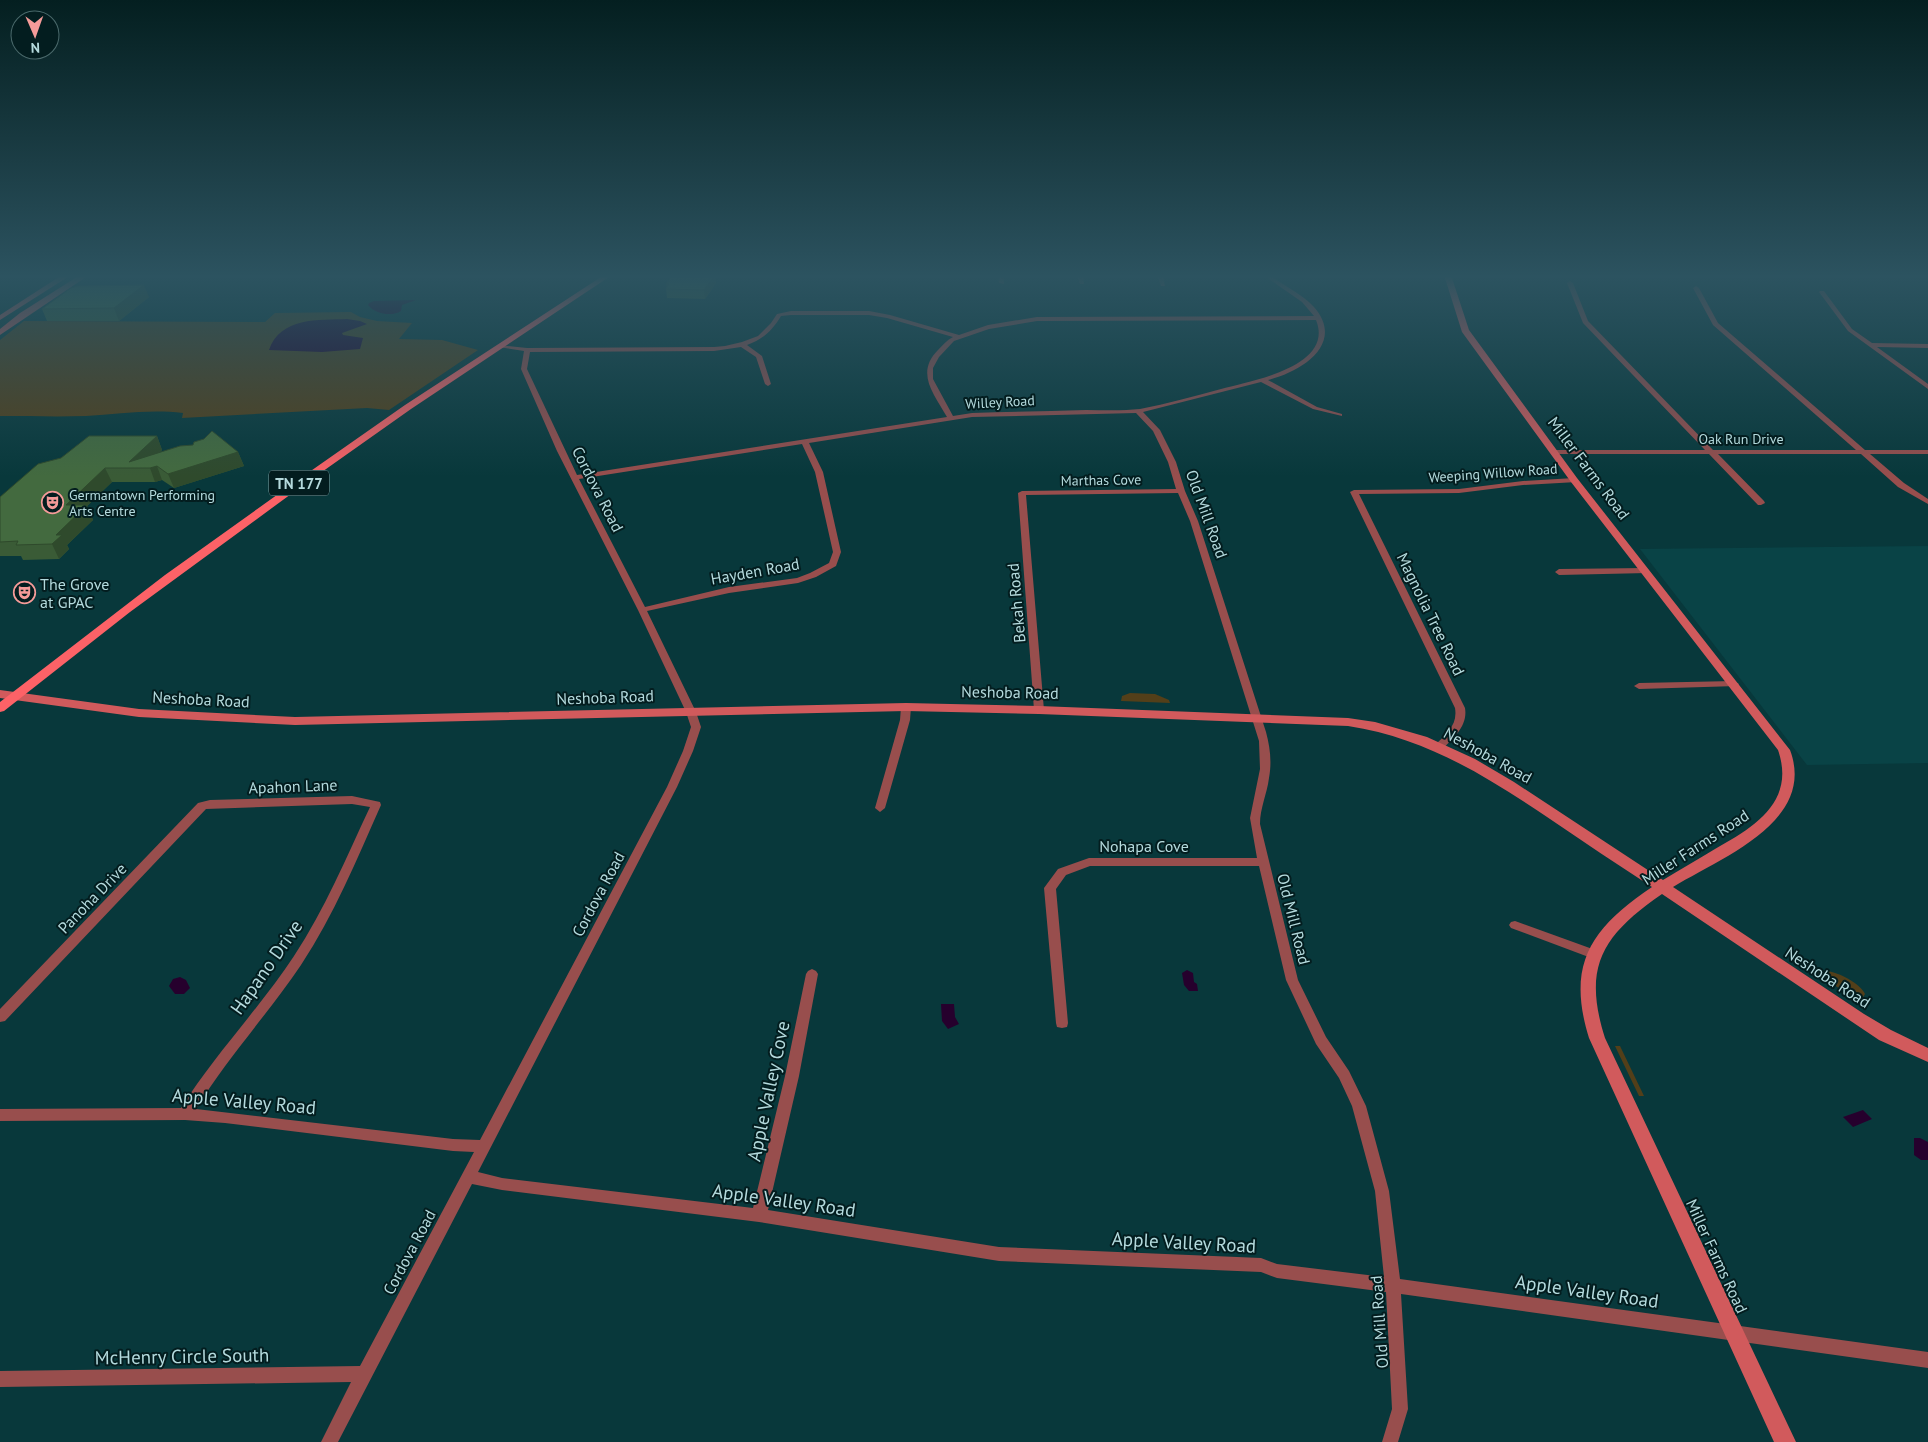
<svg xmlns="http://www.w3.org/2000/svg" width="1928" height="1442" viewBox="0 0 1928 1442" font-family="'PT Sans',sans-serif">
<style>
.built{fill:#094346}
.green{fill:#533f19}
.water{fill:#26002d}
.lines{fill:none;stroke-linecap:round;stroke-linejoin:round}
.street{fill:#984e4d;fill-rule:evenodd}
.secondary{fill:#d15a5c;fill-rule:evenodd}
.primary{fill:#fc6267;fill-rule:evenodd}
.wall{fill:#3a5b36}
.shaded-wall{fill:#2f4a2c}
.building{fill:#436a3f;stroke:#2f4a2c}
.labels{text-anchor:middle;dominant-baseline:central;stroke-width:4;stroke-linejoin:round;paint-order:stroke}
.far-street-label{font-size:14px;fill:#b4dadd;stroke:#031d1f}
.far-poi-label{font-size:14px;fill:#b4dadd;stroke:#031d1f;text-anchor:start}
.shield{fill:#031d1f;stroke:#7fa1a4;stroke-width:1}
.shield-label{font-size:15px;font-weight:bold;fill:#b4dadd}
.street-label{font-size:16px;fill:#b4dadd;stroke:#031d1f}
.poi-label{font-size:16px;fill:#b4dadd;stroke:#031d1f;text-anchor:start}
.near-street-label{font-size:19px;fill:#b4dadd;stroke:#031d1f}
</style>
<rect width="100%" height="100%" fill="#08383b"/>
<path class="built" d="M1928 546V763L1807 765 1640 549Z"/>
<g class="green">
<path d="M351 312 360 317 377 321 412 323 399 339 442 340 478 350 389 410 367 408 182 418 183 413C150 409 118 414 86 416 57 417 28 416 0 416V340L24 321 265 322 275 313Z"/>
<path d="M1130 693 1155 694 1169 700 1170 703 1121 701 1122 696Z"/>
<path d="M1826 971C1838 972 1860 983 1865 994L1860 1002 1816 973Z"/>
<path d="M1615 1046H1620L1644 1096H1639Z"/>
</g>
<g class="water">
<path d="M416 300 402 305 401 311C392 317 375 314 368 305L369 303 374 301Z"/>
<path d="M347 319 360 321 367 324 342 333 343 335 363 338 360 349 322 352 269 350C280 317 319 320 347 319Z"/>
<path d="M1187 970 1193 973 1194 982 1197 984 1198 991H1189L1184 985 1182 973Z"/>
<path d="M180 977 186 980 190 988 184 994H175L169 986 173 979Z"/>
<path d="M941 1004H954L955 1017 959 1024 948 1029 942 1021Z"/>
<path d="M1863 1110 1872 1119 1853 1127 1843 1117Z"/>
<path d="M1914 1138H1920L1928 1142V1160H1921L1914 1155Z"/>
</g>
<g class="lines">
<g class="street">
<path d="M998 275H1004V284L999 283Z"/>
<path d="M1077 275H1083L1084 284H1080Z"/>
<path d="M1157 275H1163L1165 286H1161Z"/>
<path d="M1263 275H1270C1284 286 1302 294 1314 307 1346 344 1301 372 1268 380L1317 407 1342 414V416L1313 409 1261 382 1143 412 1160 430 1176 462 1185 491 1198 521 1266 732C1270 747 1272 762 1269 778 1267 794 1260 808 1260 824L1298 980 1326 1037 1349 1071 1366 1106 1389 1191 1400 1279 1928 1352V1368L1401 1294 1408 1409 1398 1442H1382L1392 1409 1386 1292 1277 1278 1261 1272 999 1261 759 1222 502 1190 472 1184 338 1442H321L351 1382 0 1387V1371L360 1366 474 1152 453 1151 225 1123 185 1120 0 1121V1109L181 1108C215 1054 259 1009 294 956 325 909 346 858 370 807L352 804 206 809 5 1021 0 1022V1009L198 803 210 800 352 796 380 802 381 805C357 859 334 915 301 965 268 1014 227 1058 196 1109L453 1139 480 1140 667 787 683 751 691 727 686 712 638 610 557 451 521 369 524 351 498 347V345L527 348 714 347 725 346 742 342 758 336 771 323 777 314 791 311H869L890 315 959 335 988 325 1037 317 1314 316 1302 302ZM791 315H869L887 318 953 337C947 340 943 345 938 350 915 373 934 394 947 417L577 475 527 369 530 352 714 351 741 347 756 357 765 384 768 386 771 384 762 356 747 345C763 339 772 331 781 316ZM1316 320C1335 367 1250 381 1221 389 1194 396 1167 404 1140 409 1122 411 1104 410 1086 410 1048 411 1010 412 972 413L953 416 933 379V368L939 357 954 341 989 329 1037 321ZM1136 413 1153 431 1168 462 1176 489 1022 491 1018 493 1034 710 1039 713 1044 710 1026 495 1178 493 1190 521 1259 741 1260 769 1250 818 1257 858H1089L1058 869 1044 888 1056 1023 1057 1027 1062 1028 1067 1027 1068 1023 1056 889 1066 875 1090 866H1259L1286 980 1316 1044 1339 1078 1352 1106 1375 1191 1384 1277 1277 1264 1261 1258 999 1247 768 1210 799 1076 818 974 816 971 812 969 808 971 806 974 785 1076 753 1208 502 1178 478 1172 677 787 693 751 701 727 696 712 647 611 729 593 798 583 816 577 836 566 841 552 823 472 809 443 972 417ZM802 444 815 472 833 552 829 563 810 573 797 578 729 587 645 607 579 479Z"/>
<path d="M1570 281 1573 283 1588 321 1713 450H1856L1713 325 1693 288 1696 286 1699 288 1718 323 1865 450H1928V454H1870L1904 483 1928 499V504L1898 487 1861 454H1718L1764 501 1765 503 1761 505H1758L1709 454H1552L1551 452 1555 450H1705L1583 323 1567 283Z"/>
<path d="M1820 291H1824L1852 329 1872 343 1928 344V348L1877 347 1928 384V389L1848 331 1819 292Z"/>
<path d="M1574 478 1578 480 1577 482 1523 485 1459 493 1359 494 1465 708C1468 726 1454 737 1443 749H1435L1434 747 1435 745C1446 734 1458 725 1455 708L1350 492 1354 490 1459 489 1523 481Z"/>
<path d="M1645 568 1649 571 1648 573 1559 575 1555 572 1559 569Z"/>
<path d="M1734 681 1739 684 1737 686 1639 689 1634 686 1639 683Z"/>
<path d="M906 704 911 707 910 720 885 808 880 812 875 808 900 720 901 707Z"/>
<path d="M1515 921 1598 951 1600 954 1598 957 1594 959 1511 928 1509 925 1511 922Z"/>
</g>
<g class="secondary">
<path d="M62 275H71L0 320V315Z"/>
<path d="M80 275H89L0 335V329L20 313Z"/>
<path d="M1444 275H1451L1469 330 1577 478 1790 750C1817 822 1720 858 1673 887L1864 1014 1891 1030 1928 1048V1062L1879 1040 1662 894C1603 935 1582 966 1605 1038L1796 1442H1774L1589 1038C1566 964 1591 928 1652 887 1618 865 1584 842 1550 819 1486 776 1426 738 1348 726L1039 714 906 711 295 725 139 717 0 698V690L139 709 295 717 906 703 1039 706 1348 718 1375 722 1427 737 1475 759 1514 782 1663 880C1680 870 1698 859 1715 849 1754 827 1796 802 1778 750L1571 482 1462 332Z"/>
</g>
<path class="primary" d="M604 275H612L411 409 302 486 130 612 4 711 0 712V702L165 575 295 482 405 405Z"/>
</g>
<g class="wall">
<path d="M673 275H715L716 283 705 299 667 298 666 289 667 287 666 284Z"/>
<path d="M149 297 119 321H47L42 309Z"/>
<path d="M157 436 162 450 159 453 238 452 244 466 174 488 162 480 155 482H112L87 506 93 520 67 545 69 549 59 559 23 560 21 556H0V497Z"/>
</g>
<g class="shaded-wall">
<path d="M715 275 716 283 705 299 704 290Z"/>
<path d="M144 285 149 297 119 321 114 308Z"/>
<path d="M157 436 162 450 144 468 129 462Z"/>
<path d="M238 452 244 466 174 488 168 474Z"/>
<path d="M157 466 162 480 155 482 150 468Z"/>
<path d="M105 468 112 482 87 506 93 520 67 545 69 549 59 559 52 544 66 505Z"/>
</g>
<g class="building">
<path d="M673 275H715L704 290 666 289 669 284H666Z"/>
<path d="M144 285 114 308 42 309 71 288 78 286Z"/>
<path d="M212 431 238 452 168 474 157 466 150 468H105L66 505H87L56 535H62L52 544 16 545 18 541 0 542V497L38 464 61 458 89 436H157L129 462 180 446 193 445 194 442 204 439Z"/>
</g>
<linearGradient id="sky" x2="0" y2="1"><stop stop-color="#041f20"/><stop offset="0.58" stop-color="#2c5360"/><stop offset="1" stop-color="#2c5360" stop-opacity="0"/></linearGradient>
<rect width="1928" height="477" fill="url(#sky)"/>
<defs>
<symbol id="theatre-ring" viewBox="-11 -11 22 22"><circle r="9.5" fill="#031d1f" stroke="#f59b99" stroke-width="1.5"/><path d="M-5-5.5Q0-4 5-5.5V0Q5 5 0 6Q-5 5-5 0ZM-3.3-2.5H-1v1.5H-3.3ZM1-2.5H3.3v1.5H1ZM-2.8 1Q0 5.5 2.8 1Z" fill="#f59b99"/></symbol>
</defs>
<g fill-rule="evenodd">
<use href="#theatre-ring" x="40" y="490" width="25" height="25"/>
<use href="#theatre-ring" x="12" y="580" width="25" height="25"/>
</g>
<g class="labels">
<g class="far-street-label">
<text transform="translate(1000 402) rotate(-3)">Willey Road</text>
<text x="1741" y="439">Oak Run Drive</text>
<text transform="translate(1493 473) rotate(-4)">Weeping Willow Road</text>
<text transform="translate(1101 480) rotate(-1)">Marthas Cove</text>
</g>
<g class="far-poi-label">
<text x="69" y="495">Germantown Performing<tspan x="69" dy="16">Arts Centre</tspan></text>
</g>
<rect class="shield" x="269" y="470.5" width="60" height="25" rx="4"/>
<g class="shield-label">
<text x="299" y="483">TN 177</text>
</g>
<g class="street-label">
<text transform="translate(1589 468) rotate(53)">Miller Farms Road</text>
<text transform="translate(598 489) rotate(63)">Cordova Road</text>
<text transform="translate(1207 514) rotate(70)">Old Mill Road</text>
<text transform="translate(755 571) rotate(-10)">Hayden Road</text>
<text transform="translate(1016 603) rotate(-95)">Bekah Road</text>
<text transform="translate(1431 614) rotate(64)">Magnolia Tree Road</text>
<text transform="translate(1010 692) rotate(1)">Neshoba Road</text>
<text transform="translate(605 697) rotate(-2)">Neshoba Road</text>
<text transform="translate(201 699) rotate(3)">Neshoba Road</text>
<text transform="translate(1488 755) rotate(29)">Neshoba Road</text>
<text transform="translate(293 786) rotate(-2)">Apahon Lane</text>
<text x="1144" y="846">Nohapa Cove</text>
<text transform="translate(1695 847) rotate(-33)">Miller Farms Road</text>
<text transform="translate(598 894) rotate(-62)">Cordova Road</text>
<text transform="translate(92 898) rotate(-46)">Panoha Drive</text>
<text transform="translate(1294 919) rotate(76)">Old Mill Road</text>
<text transform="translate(1828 977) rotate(33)">Neshoba Road</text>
<text transform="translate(409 1252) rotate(-62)">Cordova Road</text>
<text transform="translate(1717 1256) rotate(65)">Miller Farms Road</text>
<text transform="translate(1379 1322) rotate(-94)">Old Mill Road</text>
</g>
<g class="poi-label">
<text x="40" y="584">The Grove<tspan x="40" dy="18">at GPAC</tspan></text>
</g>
<g class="near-street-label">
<text transform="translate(266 967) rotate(-55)">Hapano Drive</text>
<text transform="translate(768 1091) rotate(-78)">Apple Valley Cove</text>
<text transform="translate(244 1101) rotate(5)">Apple Valley Road</text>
<text transform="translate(784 1200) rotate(8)">Apple Valley Road</text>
<text transform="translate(1184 1242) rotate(3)">Apple Valley Road</text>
<text transform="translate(1587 1291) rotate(8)">Apple Valley Road</text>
<text transform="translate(182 1356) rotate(-1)">McHenry Circle South</text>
</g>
</g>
<g transform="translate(35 35) rotate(178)"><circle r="24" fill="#031d1f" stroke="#4a696b"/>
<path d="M0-4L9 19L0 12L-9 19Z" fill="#f59b99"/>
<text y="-8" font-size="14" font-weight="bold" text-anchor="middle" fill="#b4dadd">N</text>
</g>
</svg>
